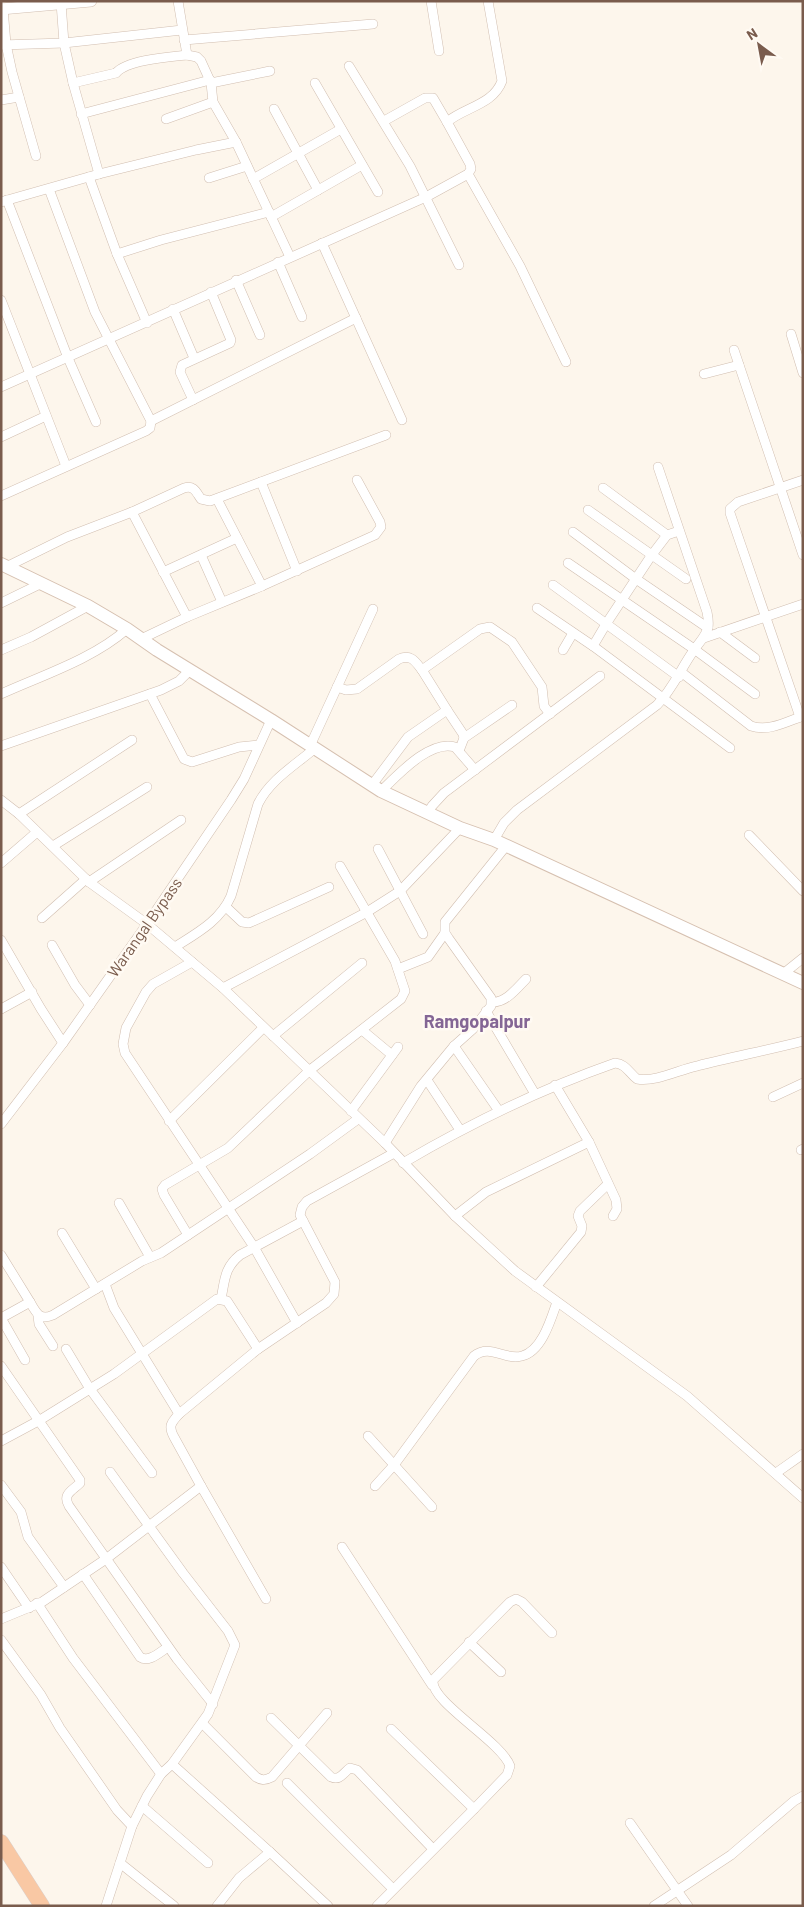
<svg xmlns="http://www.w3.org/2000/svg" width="804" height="1907" viewBox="0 0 804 1907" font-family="Barlow,sans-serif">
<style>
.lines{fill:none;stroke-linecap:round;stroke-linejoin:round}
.minor-casing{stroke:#d1beb0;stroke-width:10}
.tertiary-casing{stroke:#d1beb0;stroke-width:12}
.secondary-casing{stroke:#d6c0b0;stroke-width:14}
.trunk-casing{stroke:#dad1cd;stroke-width:16}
.minor{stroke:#fff;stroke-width:9}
.tertiary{stroke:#fff;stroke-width:11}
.secondary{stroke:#fff;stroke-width:12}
.trunk{stroke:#f9c8a4;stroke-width:15}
.labels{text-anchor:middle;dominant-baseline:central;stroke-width:5;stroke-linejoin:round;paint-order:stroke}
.street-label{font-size:16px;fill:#7a5c4d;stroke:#fffaf3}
.neighbourhood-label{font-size:18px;font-weight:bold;fill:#846695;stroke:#fffaf3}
</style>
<rect width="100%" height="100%" fill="#fdf6ec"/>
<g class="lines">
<defs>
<g id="minor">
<path d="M178 1 187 55 197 57 201 61 211 83 213 102 236 142 290 257"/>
<path d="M431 1 439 51"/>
<path d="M61 3 64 43 73 83 99 174"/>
<path d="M3 8 6 44 12 72 36 156"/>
<path d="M184 40 373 24"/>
<path d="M1 45 64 43 182 30"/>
<path d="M349 66 410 166 459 265"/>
<path d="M73 83 116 73C127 60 169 57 187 55"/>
<path d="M211 83 270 71"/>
<path d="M315 83 378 192"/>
<path d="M1 100 19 97"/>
<path d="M274 109 318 190"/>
<path d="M81 114 210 80"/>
<path d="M166 119 213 102"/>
<path d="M384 121 425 98H433L447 122"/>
<path d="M468 174 520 266 566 362"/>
<path d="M89 177 117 254 147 323"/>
<path d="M209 178 247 166"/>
<path d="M253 179 341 129"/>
<path d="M7 200 68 358 96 422"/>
<path d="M1 202 99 174 196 150 236 142"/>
<path d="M271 217 362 165"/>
<path d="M322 243 402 420"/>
<path d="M117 254 161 240 269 212"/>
<path d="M278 262 302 317"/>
<path d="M236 280 260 335"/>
<path d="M1 300 66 466"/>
<path d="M173 309 194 358"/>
<path d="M791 334 803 373"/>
<path d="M734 350 803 555"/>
<path d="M704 374 739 365"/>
<path d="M1 387 426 197 468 174 471 169 470 164 447 122C465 107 493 105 502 81L488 1"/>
<path d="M193 400 180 372 182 365 230 343 231 340 211 292"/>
<path d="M151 421 356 318"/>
<path d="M1 437 46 416"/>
<path d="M261 482 297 571"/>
<path d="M603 488 667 535"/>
<path d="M1 496 146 431 150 428 151 421 95 312 49 189"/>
<path d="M217 499 262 586"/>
<path d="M588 510 686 579"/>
<path d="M132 512 187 617"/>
<path d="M573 532 636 579 708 628"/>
<path d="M201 555 222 602"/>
<path d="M568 563 694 649 755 694"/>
<path d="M6 567 67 537 132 512 184 488C194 485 196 492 201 499L210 501 386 435"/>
<path d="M163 572 237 538"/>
<path d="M553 585 679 677"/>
<path d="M1 603 40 584"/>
<path d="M537 608 593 646 730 748"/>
<path d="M720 632 755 658"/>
<path d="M704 638 803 604"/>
<path d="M141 639 187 617 262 586 375 535 381 527 380 522 357 480"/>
<path d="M593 646 606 624 651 556 667 535 679 531"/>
<path d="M1 650 31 637 88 606"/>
<path d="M563 650 573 633"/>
<path d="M681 672 751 726C768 732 786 722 803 716"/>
<path d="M337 687 346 690 357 689 399 659C411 654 415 661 422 670"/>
<path d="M1 694C43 675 93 659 127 629"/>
<path d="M150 694 184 759 192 762 239 747 259 745"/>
<path d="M447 710 463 734 464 738 459 751"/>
<path d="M800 717 730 513V509L738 502 803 480"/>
<path d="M464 738 512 705"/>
<path d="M1 746 161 690 179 681 190 670"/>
<path d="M310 746 373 609"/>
<path d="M372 785 408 737 447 710 422 670 480 629 490 627 512 642 542 687 544 706 550 714"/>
<path d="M381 791C397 776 430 739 455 747L475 770"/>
<path d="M1 800 19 814 89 882 147 924 223 988 385 1143 455 1216 515 1271 687 1396 803 1498"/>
<path d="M428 813 432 806 444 793 600 676"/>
<path d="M19 814 132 740"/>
<path d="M749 835 803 891"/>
<path d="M494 840 504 823 517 810 657 705C673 689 681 668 694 650 699 642 706 637 708 627 709 622 708 617 707 612L658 467"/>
<path d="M53 846 147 787"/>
<path d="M378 849 423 934"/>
<path d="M1 863 37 832"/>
<path d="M89 882 181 820"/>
<path d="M226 907 242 922 249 923 329 887"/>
<path d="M42 918 86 879"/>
<path d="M1 940 41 1009 63 1043"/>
<path d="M52 945 75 985 90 1005"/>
<path d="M175 947C197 933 220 921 231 896L258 804C270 780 294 766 314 749"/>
<path d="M192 962 153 984 146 992 126 1028 123 1044 125 1053 254 1247 297 1323"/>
<path d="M398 969 428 957 445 933"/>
<path d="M783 974 803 958"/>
<path d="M223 988 367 912 400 891 460 828"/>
<path d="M492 1002C506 1003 517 988 526 979"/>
<path d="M1 1009 32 992"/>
<path d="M486 1011 535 1094"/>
<path d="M362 1030 392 1055"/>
<path d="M273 1036 362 963"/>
<path d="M454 1046 499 1111"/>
<path d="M427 1080 460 1130"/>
<path d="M773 1097 803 1083"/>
<path d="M351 1111 398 1047"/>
<path d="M169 1121 263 1028"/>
<path d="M1 1124 63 1043 147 924 231 800 244 779 271 720"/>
<path d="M589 1142 616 1200 617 1209 613 1216"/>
<path d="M385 1143 421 1086 454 1046 473 1029 491 1006V998L449 939 445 933V922L506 846"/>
<path d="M801 1150 803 1149"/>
<path d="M403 1163C471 1123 541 1089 615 1063 626 1064 629 1073 637 1079 657 1082 678 1070 697 1066 732 1057 768 1050 803 1041"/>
<path d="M119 1203 150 1257"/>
<path d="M455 1216 486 1192 589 1142 555 1085"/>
<path d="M62 1233 96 1289"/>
<path d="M188 1235 164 1195 162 1189 165 1185 228 1148 310 1070 401 999 405 991 395 961 340 866"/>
<path d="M1 1255 30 1302"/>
<path d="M105 1284 114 1308 179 1414"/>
<path d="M536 1287 581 1232 582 1226 578 1216 580 1211 608 1184"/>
<path d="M221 1299C225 1280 224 1268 240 1255L303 1221"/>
<path d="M38 1316 39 1324 53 1346"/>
<path d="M1 1318 30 1302C36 1313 40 1321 53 1315L142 1261 161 1253 310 1154 358 1119"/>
<path d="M1 1318 25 1360"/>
<path d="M66 1349 90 1389 152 1473"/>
<path d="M1 1366 80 1480V1483C72 1491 62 1494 69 1506L177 1659 213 1704"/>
<path d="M368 1436 432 1507"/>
<path d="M1 1441 40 1420 114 1374 217 1299 227 1301 258 1349"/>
<path d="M776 1473 803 1454"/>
<path d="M1 1485 21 1512 28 1537 64 1587"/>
<path d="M201 1486 266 1599"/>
<path d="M375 1486 394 1465 474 1356C490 1343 505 1361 522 1356 542 1351 551 1319 557 1302"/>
<path d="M342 1547 432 1685"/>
<path d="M1 1567 29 1608"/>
<path d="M83 1574 140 1657C149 1663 160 1652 168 1647"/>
<path d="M37 1603 73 1658 161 1774"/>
<path d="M1 1619 42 1602 106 1559 201 1486 174 1437C168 1426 171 1423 179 1414L258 1349 326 1303 334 1294 335 1282 300 1215 302 1207 307 1201 394 1153"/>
<path d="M1 1640 41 1695 60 1728 117 1810 132 1826"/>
<path d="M469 1642 501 1672"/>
<path d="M271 1718 331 1777C340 1781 343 1773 350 1768L357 1770 433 1849"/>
<path d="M203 1724 256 1777C262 1781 266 1780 272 1777L327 1713"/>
<path d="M391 1729 474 1809"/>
<path d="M172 1764 270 1852"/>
<path d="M287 1783 393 1889"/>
<path d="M142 1806 208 1863"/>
<path d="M630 1823 688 1906"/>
<path d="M120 1863 174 1906"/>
<path d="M106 1906 132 1826 147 1796 161 1774 172 1764 208 1714 235 1645 228 1631 183 1573 110 1472"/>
<path d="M217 1906 239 1878 270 1852 328 1906"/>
<path d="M377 1906 474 1809 507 1775 510 1766C501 1741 430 1702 433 1680L510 1602 516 1599 522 1602 552 1633"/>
<path d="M654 1906 731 1855 794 1801 803 1796"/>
</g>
<path id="tertiary" d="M1 9 91 1"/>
<path id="secondary" d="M1 564 88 606 127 629 157 650 271 720 381 791 460 828 494 840 803 983"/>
<path id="trunk" d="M1 1842 42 1906"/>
</defs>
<use href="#minor" class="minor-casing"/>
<use href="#tertiary" class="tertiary-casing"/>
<use href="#secondary" class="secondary-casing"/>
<use href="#trunk" class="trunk-casing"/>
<use href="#minor" class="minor"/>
<use href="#tertiary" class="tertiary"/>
<use href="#secondary" class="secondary"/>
<use href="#trunk" class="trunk"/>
</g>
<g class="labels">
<g class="street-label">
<text transform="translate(144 927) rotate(-55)">Warangal Bypass</text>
</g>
<g class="neighbourhood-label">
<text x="477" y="1021">Ramgopalpur</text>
</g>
</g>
<rect width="804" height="1907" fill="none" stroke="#7a5c4d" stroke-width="5"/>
<g transform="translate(759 45) rotate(328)" stroke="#fffaf3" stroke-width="4" paint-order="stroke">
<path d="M0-4L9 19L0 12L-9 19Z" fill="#7a5c4d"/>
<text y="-8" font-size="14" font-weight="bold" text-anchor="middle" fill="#7a5c4d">N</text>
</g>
</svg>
